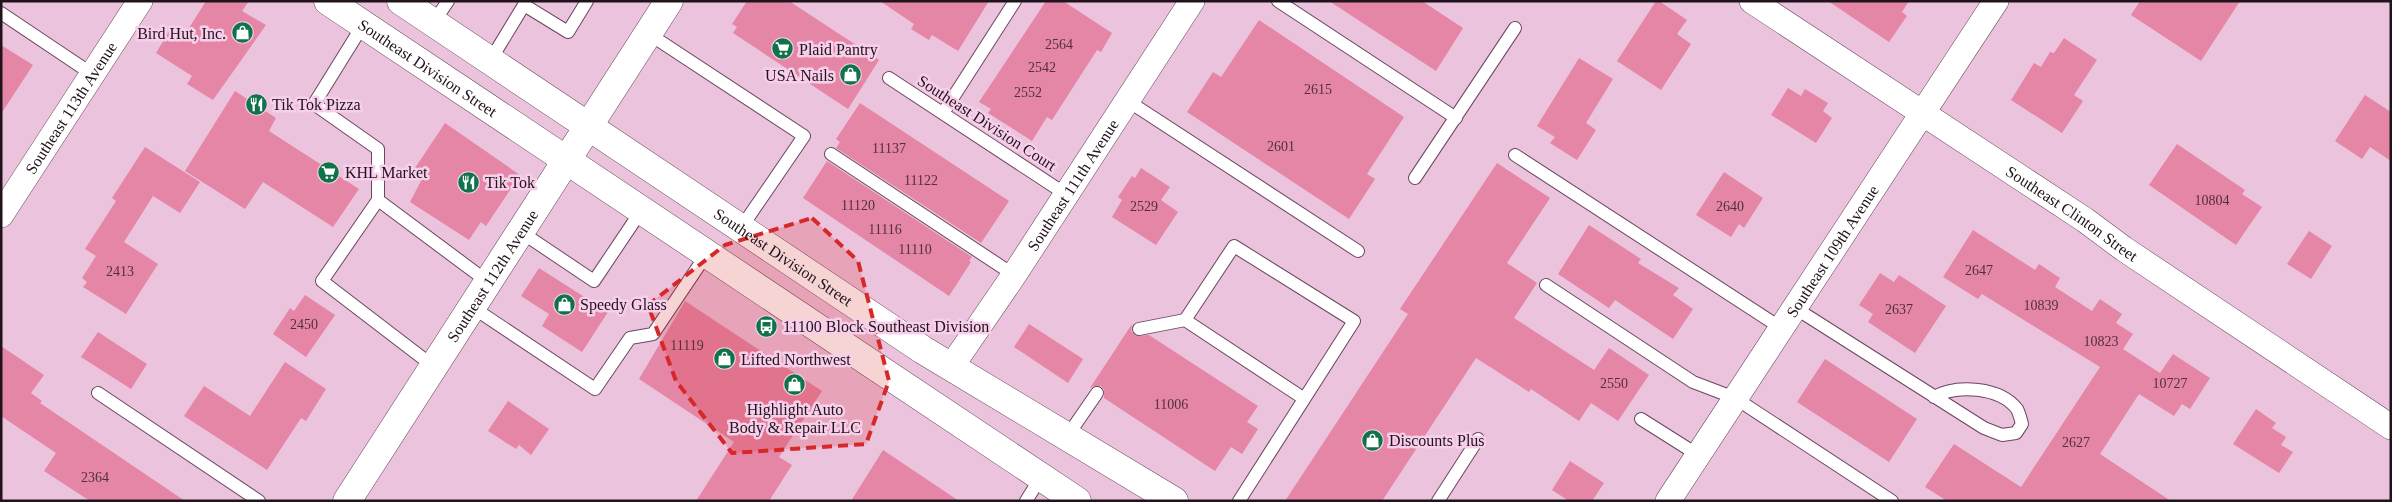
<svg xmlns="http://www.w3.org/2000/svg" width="2392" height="502" viewBox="0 0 2392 502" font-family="'Times New Roman',serif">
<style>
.building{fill:#e586a6}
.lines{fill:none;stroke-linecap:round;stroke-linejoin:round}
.service-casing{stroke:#69475e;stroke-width:14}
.minor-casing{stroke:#69475e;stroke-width:26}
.secondary-casing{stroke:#69475e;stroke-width:29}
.primary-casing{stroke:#69475e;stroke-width:29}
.service{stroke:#fff;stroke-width:12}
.minor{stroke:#fff;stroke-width:25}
.secondary{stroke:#fff;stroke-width:28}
.primary{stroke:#fff;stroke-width:28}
.marked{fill:#d62828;fill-opacity:0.2;stroke:#d62828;stroke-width:4;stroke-dasharray:10 6;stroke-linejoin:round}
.labels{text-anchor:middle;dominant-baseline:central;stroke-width:5;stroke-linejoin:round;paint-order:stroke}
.number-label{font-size:14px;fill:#52303e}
.poi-label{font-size:16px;fill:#21131c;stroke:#f8cfea;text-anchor:start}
.street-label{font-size:16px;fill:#21131c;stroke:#f8cfea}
</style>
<rect width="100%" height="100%" fill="#ebc3dd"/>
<g class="building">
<path d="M206 1H249L242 11 266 25 213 100 187 84 192 76 156 53 171 28 184 36Z"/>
<path d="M747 1H789L879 60 848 109 733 33 737 27 732 24Z"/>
<path d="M880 1H989L958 51 932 35 929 40 911 29 914 24Z"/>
<path d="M1046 1H1063L1112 33 1101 52 1097 50 1052 120 1047 117 1032 141 988 113 991 109 979 102Z"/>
<path d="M1329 1H1422L1463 28 1436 71Z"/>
<path d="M1656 1H1659L1687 20 1677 34 1691 44 1661 90 1617 61Z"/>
<path d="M1828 1H1909L1902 12 1907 16 1889 42Z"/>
<path d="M2140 1H2240L2201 61 2131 15Z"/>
<path d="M1259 20 1404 117 1367 174 1375 179 1349 219 1187 112 1213 72 1221 77Z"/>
<path d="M2064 38 2097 60 2074 95 2083 101 2062 133 2011 100 2034 63 2041 67 2050 52 2054 53Z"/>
<path d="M1 45 33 65 1 114Z"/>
<path d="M1579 58 1613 79 1586 123 1596 130 1577 160 1550 143 1555 137 1537 126Z"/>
<path d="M1788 88 1801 96 1805 89 1828 103 1823 111 1832 118 1816 143 1771 115Z"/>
<path d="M235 91 276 118 269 131 359 189 333 227 263 182 245 209 185 171Z"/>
<path d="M2365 95 2391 112V161L2370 147 2362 159 2335 141Z"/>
<path d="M860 103 1009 201 981 243 836 148 840 142 836 139Z"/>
<path d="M445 123 520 175 486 226 481 222 469 240 410 202 421 181 411 174Z"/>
<path d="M2177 144 2245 190 2242 194 2262 207 2236 245 2149 185Z"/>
<path d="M145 147 200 182 180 213 153 196 124 242 158 264 126 314 83 287 87 282 82 278 96 256 85 249 116 201 112 198Z"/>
<path d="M827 161 972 257 969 261 971 262 949 296 803 198Z"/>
<path d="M1497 163 1550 198 1507 263 1537 283 1514 318 1594 370 1609 348 1649 375 1618 421 1591 403 1579 421 1531 389 1529 392 1476 358 1382 501H1285L1408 314 1400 309Z"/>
<path d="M1141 168 1170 187 1161 200 1178 212 1156 245 1112 217 1122 200 1118 197 1132 176 1135 178Z"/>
<path d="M1724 172 1763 198 1744 228 1739 224 1731 237 1696 215Z"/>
<path d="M1589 225 1641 259 1638 263 1679 288 1673 295 1693 309 1673 339 1615 300 1609 308 1558 274Z"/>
<path d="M1973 230 2035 270 2039 264 2060 278 2055 287 2092 311 2100 299 2122 314 2116 323 2133 334 2123 349 2160 373 2173 354 2210 378 2190 409 2182 404 2174 416 2139 394 2100 454 2171 501H1947L1925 487 1954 444 2021 487 2100 367 1982 294 1978 299 1943 277Z"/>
<path d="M2309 231 2332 246 2311 279 2287 264Z"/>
<path d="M539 268 608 312 582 352 542 326 549 314 521 296Z"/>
<path d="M1880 273 1894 282 1899 275 1946 306 1915 353 1868 322 1873 314 1859 305Z"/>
<path d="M305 295 335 315 306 357 273 334 290 308 294 311Z"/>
<path d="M685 301 822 391 779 457 792 465 769 501H696L734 442 639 379Z"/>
<path d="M1029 324 1083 359 1068 383 1014 347Z"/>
<path d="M1132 324 1131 331 1136 336 1149 335 1258 406 1247 422 1258 429 1242 454 1231 447 1215 471 1104 398V390L1101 386H1094L1090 388Z"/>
<path d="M98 332 147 364 131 389 81 357Z"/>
<path d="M1 346 44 375 31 393 42 401 40 403 185 501H90L44 471 56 453 1 416Z"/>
<path d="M1825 359 1917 419 1889 462 1797 402Z"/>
<path d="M285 362 326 389 306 421 301 418 267 470 184 416 204 386 250 416Z"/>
<path d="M508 401 549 429 531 455 519 445 516 449 488 431Z"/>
<path d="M2256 409 2276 423 2272 428 2286 437 2281 445 2293 452 2279 473 2233 444Z"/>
<path d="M883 450 959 501H851Z"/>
<path d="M1570 461 1604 483 1592 501H1569L1552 490Z"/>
</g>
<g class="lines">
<defs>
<g id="service">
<path d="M1278 1 1456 118"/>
<path d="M1 13 92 74"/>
<path d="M433 23 448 1"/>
<path d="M363 25 314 104 378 149V200L488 282"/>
<path d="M649 34 804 136 741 228"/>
<path d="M490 61 524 5 568 32 587 1"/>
<path d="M889 78 1067 195"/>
<path d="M1128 101 1358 251"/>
<path d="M943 113 1015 1"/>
<path d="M831 154 1014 275"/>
<path d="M1515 155 1781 328"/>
<path d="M1415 178 1515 28"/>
<path d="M378 200 322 281 433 366"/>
<path d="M521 232 594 281 641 211"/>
<path d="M1546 285 1693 382 1735 398 1892 501"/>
<path d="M472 307 595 389 630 338 653 334 706 255"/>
<path d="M1795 308 1984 428 2002 435 2016 433 2022 424C2021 420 2019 413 2017 409 2000 387 1957 384 1934 397"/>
<path d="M1139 329 1185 320"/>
<path d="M98 393 259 501"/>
<path d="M1641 419 1698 455"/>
<path d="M1068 435 1097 393"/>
<path d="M1026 501 1041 477"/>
<path d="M1239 501 1354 321 1234 246 1185 320 1303 398"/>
<path d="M1438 501 1478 439"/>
</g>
<g id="minor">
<path id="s1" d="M1752 1 2085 220 2124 249 2391 427"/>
<path id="s2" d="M1 215 140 1"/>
<path id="s3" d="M951 367 1014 275 1192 1"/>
<path id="s4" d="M1668 501 1996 1"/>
</g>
<g id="secondary">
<path id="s5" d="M347 501 669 1"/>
</g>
<g id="primary">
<path id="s6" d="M328 1 1077 501"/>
<path id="s7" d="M401 1 923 350 1174 501"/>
</g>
</defs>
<use href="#service" class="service-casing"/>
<use href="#minor" class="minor-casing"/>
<use href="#secondary" class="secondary-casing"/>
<use href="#primary" class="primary-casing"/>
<use href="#service" class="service"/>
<use href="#minor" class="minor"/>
<use href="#secondary" class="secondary"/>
<use href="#primary" class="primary"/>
</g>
<path class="marked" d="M812 218 858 261 889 381 866 444 732 453 676 381 648 305 725 245Z"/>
<defs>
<symbol id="shop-disc" viewBox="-11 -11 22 22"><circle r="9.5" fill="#0f734a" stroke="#f8cfea"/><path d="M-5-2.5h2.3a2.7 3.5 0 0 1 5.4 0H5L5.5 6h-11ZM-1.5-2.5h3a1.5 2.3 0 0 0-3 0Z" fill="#fff"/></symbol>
<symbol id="supermarket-disc" viewBox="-11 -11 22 22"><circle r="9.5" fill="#0f734a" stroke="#f8cfea"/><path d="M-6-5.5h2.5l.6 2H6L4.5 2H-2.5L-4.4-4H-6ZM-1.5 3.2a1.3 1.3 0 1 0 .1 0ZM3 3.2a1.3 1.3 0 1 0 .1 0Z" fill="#fff"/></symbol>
<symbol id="restaurant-disc" viewBox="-11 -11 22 22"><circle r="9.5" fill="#0f734a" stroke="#f8cfea"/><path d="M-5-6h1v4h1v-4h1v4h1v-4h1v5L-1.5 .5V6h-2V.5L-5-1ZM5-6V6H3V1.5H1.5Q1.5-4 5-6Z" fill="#fff"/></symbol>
<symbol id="bus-disc" viewBox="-11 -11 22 22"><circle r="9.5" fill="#0f734a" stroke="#f8cfea"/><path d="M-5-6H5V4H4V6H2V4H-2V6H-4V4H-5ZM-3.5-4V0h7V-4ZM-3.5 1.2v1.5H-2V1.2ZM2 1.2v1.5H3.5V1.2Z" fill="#fff"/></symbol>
</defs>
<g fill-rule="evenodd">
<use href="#shop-disc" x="230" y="20" width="25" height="25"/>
<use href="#supermarket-disc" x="770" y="36" width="25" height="25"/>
<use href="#shop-disc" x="838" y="62" width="25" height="25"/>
<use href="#restaurant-disc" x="244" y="92" width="25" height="25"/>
<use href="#supermarket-disc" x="316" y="160" width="25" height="25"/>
<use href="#restaurant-disc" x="456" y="170" width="25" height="25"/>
<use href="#shop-disc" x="552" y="292" width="25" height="25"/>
<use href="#bus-disc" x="754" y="314" width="25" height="25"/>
<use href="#shop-disc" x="712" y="346" width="25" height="25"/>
<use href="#shop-disc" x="782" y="372" width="25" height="25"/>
<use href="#shop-disc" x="1360" y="428" width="25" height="25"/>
</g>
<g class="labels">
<g class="number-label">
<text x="1059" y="44">2564</text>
<text x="1042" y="67">2542</text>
<text x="1318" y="89">2615</text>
<text x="1028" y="92">2552</text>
<text x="1281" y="146">2601</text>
<text x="889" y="148">11137</text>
<text x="921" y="180">11122</text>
<text x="2212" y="200">10804</text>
<text x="858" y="205">11120</text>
<text x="1144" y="206">2529</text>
<text x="1730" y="206">2640</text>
<text x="885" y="229">11116</text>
<text x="915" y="249">11110</text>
<text x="1979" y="270">2647</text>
<text x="120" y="271">2413</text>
<text x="2041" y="305">10839</text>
<text x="1899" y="309">2637</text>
<text x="304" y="324">2450</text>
<text x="2101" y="341">10823</text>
<text x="687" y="345">11119</text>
<text x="1614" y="383">2550</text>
<text x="2170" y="383">10727</text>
<text x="1171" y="404">11006</text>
<text x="2076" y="442">2627</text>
<text x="95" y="477">2364</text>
</g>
<g class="poi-label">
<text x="226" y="33" text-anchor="end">Bird Hut, Inc.</text>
<text x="799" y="49">Plaid Pantry</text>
<text x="834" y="75" text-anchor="end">USA Nails</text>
<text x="272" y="104">Tik Tok Pizza</text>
<text x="345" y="172">KHL Market</text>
<text x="485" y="182">Tik Tok</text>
<text x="580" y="304">Speedy Glass</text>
<text x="783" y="326">11100 Block Southeast Division</text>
<text x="741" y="359">Lifted Northwest</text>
<text x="795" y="409" text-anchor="middle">Highlight Auto<tspan x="795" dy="18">Body &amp; Repair LLC</tspan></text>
<text x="1389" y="440">Discounts Plus</text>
</g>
<g class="street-label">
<text stroke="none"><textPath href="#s6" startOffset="120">Southeast Division Street</textPath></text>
<text stroke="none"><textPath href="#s2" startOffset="128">Southeast 113th Avenue</textPath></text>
<text transform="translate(987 123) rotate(33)">Southeast Division Court</text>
<text stroke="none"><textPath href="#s3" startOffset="219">Southeast 111th Avenue</textPath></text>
<text stroke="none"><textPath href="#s1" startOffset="384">Southeast Clinton Street</textPath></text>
<text stroke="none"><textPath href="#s4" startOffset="299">Southeast 109th Avenue</textPath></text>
<text stroke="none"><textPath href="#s7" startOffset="460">Southeast Division Street</textPath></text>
<text stroke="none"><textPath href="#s5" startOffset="268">Southeast 112th Avenue</textPath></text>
</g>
</g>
<rect width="2392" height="502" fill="none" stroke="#21131c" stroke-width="5"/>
</svg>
